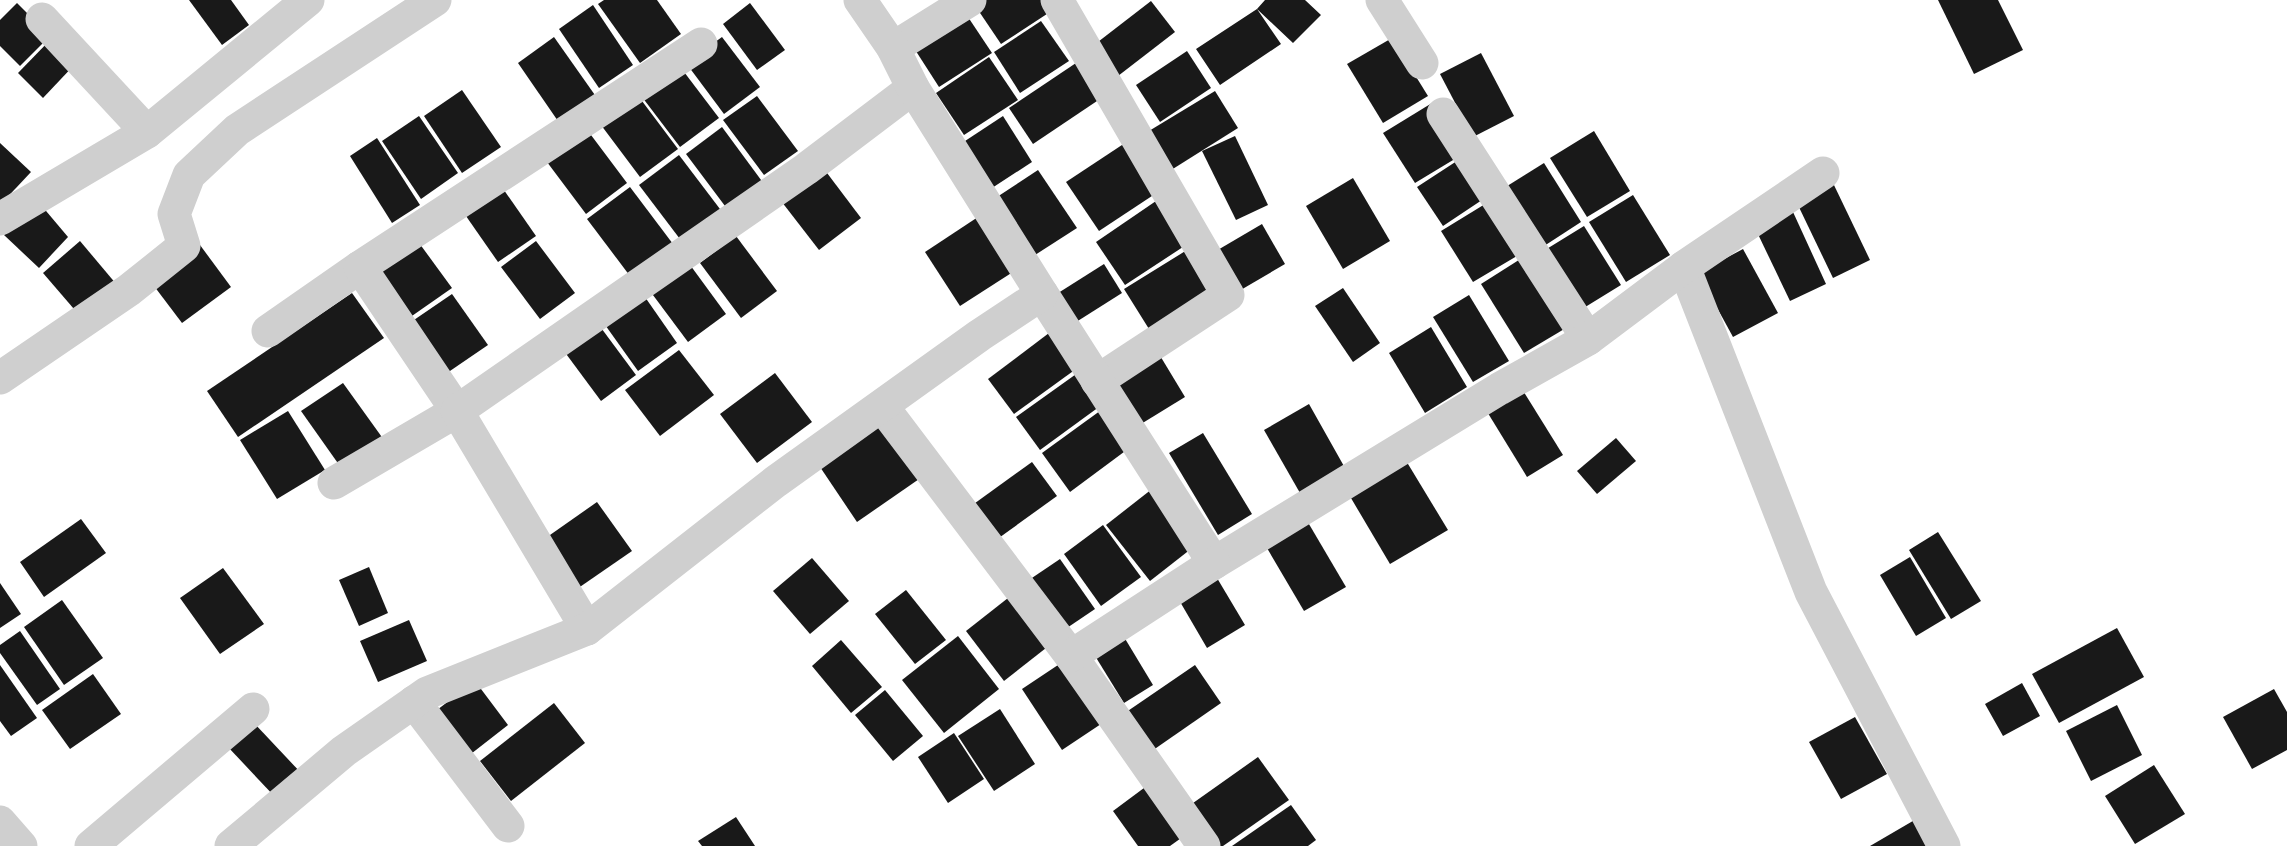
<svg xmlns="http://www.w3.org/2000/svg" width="2287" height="846" viewBox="0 0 2287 846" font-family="'DejaVu Sans',sans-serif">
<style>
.building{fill:#191919}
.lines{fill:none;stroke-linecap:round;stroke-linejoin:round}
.street{stroke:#cfcfcf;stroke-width:33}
</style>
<rect width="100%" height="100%" fill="#fff"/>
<g class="building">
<path d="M189 0H231L249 25 222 45Z"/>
<path d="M604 0H657L681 34 640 63 598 4Z"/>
<path d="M979 0H1047L1053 10 1001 44 974 4Z"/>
<path d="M1265 0H1305L1321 15 1293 43 1257 9 1281 44 1220 85 1196 49 1257 9Z"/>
<path d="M1938 0H1998L2023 50 1974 74Z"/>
<path d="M1151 1 1175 32 1118 76 1094 45Z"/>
<path d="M17 3 50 36 20 66 0 46V20Z"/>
<path d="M750 3 785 50 757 70 723 24Z"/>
<path d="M593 5 633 65 599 88 559 29Z"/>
<path d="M964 11 992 53 939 87 912 45Z"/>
<path d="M1041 21 1069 61 1020 93 994 52Z"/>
<path d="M554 37 597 98 560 124 518 63Z"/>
<path d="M722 37 760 87 724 114 686 63Z"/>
<path d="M52 38 77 62 43 98 18 73Z"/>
<path d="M1392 38 1428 96 1383 123 1347 64Z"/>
<path d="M1187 51 1211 88 1160 122 1136 85Z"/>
<path d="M1481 53 1514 116 1473 137 1440 74Z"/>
<path d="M989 57 1018 100 964 135 936 93Z"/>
<path d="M1076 63 1100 99 1033 144 1009 108Z"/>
<path d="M678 64 719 118 680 147 639 93Z"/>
<path d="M462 90 501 147 462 173 424 116Z"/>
<path d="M1215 91 1238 128 1168 172 1144 134Z"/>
<path d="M636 93 678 149 640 177 598 121Z"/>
<path d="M757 96 798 151 764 175 723 120Z"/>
<path d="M1432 103 1463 154 1415 183 1383 133Z"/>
<path d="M419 116 458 173 421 199 382 141Z"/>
<path d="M1003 116 1032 162 992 188 962 143Z"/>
<path d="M722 127 764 184 728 210 686 154Z"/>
<path d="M588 131 627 183 586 214 547 162Z"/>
<path d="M1594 131 1630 191 1587 217 1550 158Z"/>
<path d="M1235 136 1268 205 1236 220 1202 151Z"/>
<path d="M377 138 420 205 392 223 350 156Z"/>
<path d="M0 143 31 172 0 205Z"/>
<path d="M1125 143 1158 192 1099 231 1066 182Z"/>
<path d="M679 155 723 213 683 243 639 185Z"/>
<path d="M1463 157 1488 196 1443 226 1417 187Z"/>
<path d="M1544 163 1581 222 1541 248 1504 188Z"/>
<path d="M821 165 861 218 819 250 778 197Z"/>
<path d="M1038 170 1077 228 1035 255 997 197Z"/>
<path d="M1353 178 1390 241 1343 269 1306 206Z"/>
<path d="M497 180 536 236 498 262 459 206Z"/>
<path d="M1833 183 1870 260 1833 278 1796 201Z"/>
<path d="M630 187 676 248 633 280 587 219Z"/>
<path d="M1633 195 1670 255 1626 282 1589 222Z"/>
<path d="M1156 201 1186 245 1125 285 1096 242Z"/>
<path d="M1490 201 1522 253 1473 282 1441 231Z"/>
<path d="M41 205 68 237 39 268 4 235Z"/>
<path d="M1793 212 1826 284 1790 301 1756 230Z"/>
<path d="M981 215 1016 270 960 306 925 252Z"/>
<path d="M1262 224 1285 264 1239 291 1216 251Z"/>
<path d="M1584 226 1621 285 1582 309 1545 250Z"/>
<path d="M414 236 452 288 409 318 373 266Z"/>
<path d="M736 236 777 291 741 318 700 263Z"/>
<path d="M80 241 117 285 80 316 43 273Z"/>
<path d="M536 241 575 293 540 319 501 267Z"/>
<path d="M200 245 231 287 182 323 151 282Z"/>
<path d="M1743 249 1778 313 1733 337 1698 273Z"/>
<path d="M1187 250 1217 298 1154 337 1124 289Z"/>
<path d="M685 258 726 314 688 342 647 287Z"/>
<path d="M1522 258 1566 328 1524 353 1481 284Z"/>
<path d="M1104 264 1122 293 1073 324 1055 295Z"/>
<path d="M638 287 677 343 638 371 598 315Z"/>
<path d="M1343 288 1380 343 1353 362 1315 306Z"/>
<path d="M352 293 384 338 238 437 207 391Z"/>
<path d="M452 294 488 345 447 373 411 322Z"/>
<path d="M1469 295 1509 361 1473 382 1433 317Z"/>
<path d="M593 317 636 375 601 401 558 343Z"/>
<path d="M1431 327 1467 387 1425 413 1389 353Z"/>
<path d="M1049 333 1076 369 1014 414 988 379Z"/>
<path d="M1156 349 1185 397 1141 424 1111 375Z"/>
<path d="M679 350 714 395 660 436 625 390Z"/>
<path d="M1079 372 1103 404 1040 450 1016 417Z"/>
<path d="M775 373 812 422 757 463 720 414Z"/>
<path d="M343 383 384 440 342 469 301 411Z"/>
<path d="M1522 389 1563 455 1527 477 1486 410Z"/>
<path d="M1309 404 1345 468 1300 493 1264 430Z"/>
<path d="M1104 408 1132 446 1070 492 1042 453Z"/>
<path d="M288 411 325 470 277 499 240 440Z"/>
<path d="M881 417 922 477 857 522 816 461Z"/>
<path d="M1203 433 1252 514 1218 535 1169 453Z"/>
<path d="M1616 438 1636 461 1597 494 1577 471Z"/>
<path d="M1405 459 1448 530 1390 564 1348 493Z"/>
<path d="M1032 462 1057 496 996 540 971 506Z"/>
<path d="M1152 489 1196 545 1150 581 1106 525Z"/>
<path d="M597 502 632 551 574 591 540 542Z"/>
<path d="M81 519 106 553 44 597 20 562Z"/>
<path d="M1306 519 1346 587 1304 611 1264 543Z"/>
<path d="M1103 525 1141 577 1101 606 1064 554Z"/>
<path d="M1938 532 1981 601 1951 619 1909 550Z"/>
<path d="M1910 557 1946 618 1916 636 1880 575Z"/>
<path d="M812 558 849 601 810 634 773 591Z"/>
<path d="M1060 559 1095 609 1058 634 1023 584Z"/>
<path d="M369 567 388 613 359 626 339 580Z"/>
<path d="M223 568 264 624 220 654 180 598Z"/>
<path d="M1217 578 1245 625 1207 648 1179 600Z"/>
<path d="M0 583 21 614 0 628Z"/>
<path d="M906 590 946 640 915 664 875 614Z"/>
<path d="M1008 598 1046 648 1004 681 966 631Z"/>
<path d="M62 600 103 658 64 685 24 627Z"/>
<path d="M409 620 427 661 378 682 360 641Z"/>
<path d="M2117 628 2144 677 2059 723 2032 674Z"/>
<path d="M20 631 60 689 37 705 0 653V645Z"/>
<path d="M1121 632 1153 685 1124 703 1092 651Z"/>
<path d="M958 636 999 689 944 733 902 680Z"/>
<path d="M841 640 882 687 851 713 812 666Z"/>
<path d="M1064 661 1104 722 1062 750 1022 689Z"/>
<path d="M0 665 37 718 11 736 0 721Z"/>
<path d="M1195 665 1221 703 1146 755 1119 717Z"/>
<path d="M93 674 121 714 70 749 42 710Z"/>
<path d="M475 681 508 725 467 757 433 713Z"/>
<path d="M2022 683 2040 716 2003 736 1985 704Z"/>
<path d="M2274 689 2287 712V750L2252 769 2223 717Z"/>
<path d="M885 690 923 736 893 761 855 715Z"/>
<path d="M554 703 585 743 511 801 480 761Z"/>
<path d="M2117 705 2142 755 2091 781 2066 731Z"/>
<path d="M1000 709 1035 764 994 791 958 736Z"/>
<path d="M1855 717 1887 774 1841 799 1809 742Z"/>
<path d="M254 723 302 774 276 798 228 747Z"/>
<path d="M954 733 984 779 948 803 918 757Z"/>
<path d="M1258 757 1289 800 1223 846H1213L1186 808Z"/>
<path d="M2154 765 2185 814 2135 844 2105 796Z"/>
<path d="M1148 785 1184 836 1170 846H1138L1113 811Z"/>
<path d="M1291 805 1316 840 1308 846H1232Z"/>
<path d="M736 817 755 846H702L698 841Z"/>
<path d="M1918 818 1934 846H1870Z"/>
</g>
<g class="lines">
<g class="street">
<path d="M1057 0 1228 295 1097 381"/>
<path d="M1382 0 1422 63"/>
<path d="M42 19 147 132"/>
<path d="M893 48 970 0"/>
<path d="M1443 114 1588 339"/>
<path d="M0 219 147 132 308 0"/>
<path d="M1684 267 1811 592 1944 846"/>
<path d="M1042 294 1214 563 1499 389 1588 339 1684 267 1823 173"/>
<path d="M268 331 360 267"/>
<path d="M0 378 129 290 184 246 174 214 189 175 237 130 435 0"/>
<path d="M882 406 1071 656 1204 846"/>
<path d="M334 483 457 411 360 267 701 44"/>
<path d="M587 629 457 411 806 169 913 88"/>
<path d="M1071 656 1214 563"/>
<path d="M414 702 508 826"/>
<path d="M0 822 21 846"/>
<path d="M91 846 253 709"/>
<path d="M231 846 344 751 427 693 587 629 775 482 980 335 1042 294 913 88 893 48 860 0"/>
</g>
</g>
</svg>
